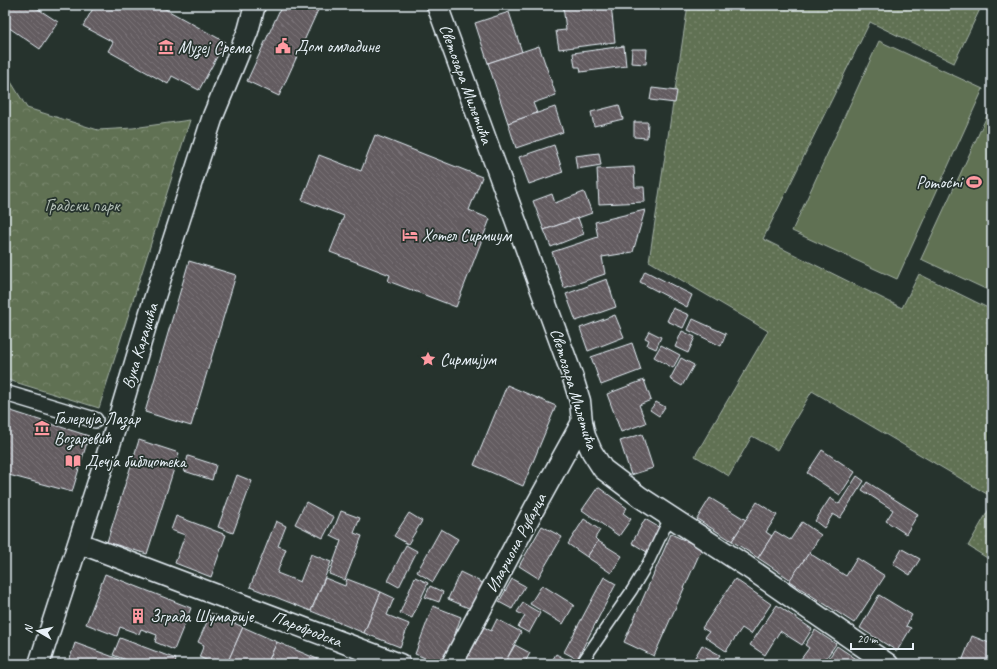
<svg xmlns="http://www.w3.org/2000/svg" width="997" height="669" viewBox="0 0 997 669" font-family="Caveat,sans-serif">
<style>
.grass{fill:url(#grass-dots);stroke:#a4b1a6}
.park{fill:url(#park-crowns);stroke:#a4b1a6}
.pitch{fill:#607153;stroke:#a4b1a6}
.building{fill:url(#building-back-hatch);stroke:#e8f1f8}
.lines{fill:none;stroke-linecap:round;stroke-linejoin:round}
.service-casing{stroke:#e8f1f8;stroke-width:13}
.pedestrian-casing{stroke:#e8f1f8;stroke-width:18}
.minor-casing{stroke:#e8f1f8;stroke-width:23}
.service{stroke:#26332d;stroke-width:10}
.pedestrian{stroke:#26332d;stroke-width:15}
.minor{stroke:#26332d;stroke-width:20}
.labels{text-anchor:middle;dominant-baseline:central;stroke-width:3.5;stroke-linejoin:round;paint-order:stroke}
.poi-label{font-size:17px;fill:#e8f1f8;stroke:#26332d;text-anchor:start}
.street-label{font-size:17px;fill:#e8f1f8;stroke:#26332d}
.park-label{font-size:17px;fill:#b2beb6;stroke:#26332d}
</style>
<defs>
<pattern id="grass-dots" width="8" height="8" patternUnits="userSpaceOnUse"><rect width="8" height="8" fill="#607153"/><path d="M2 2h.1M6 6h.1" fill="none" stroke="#77866c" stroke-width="1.8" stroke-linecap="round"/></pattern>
<pattern id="park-crowns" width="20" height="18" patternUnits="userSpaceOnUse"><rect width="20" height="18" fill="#607153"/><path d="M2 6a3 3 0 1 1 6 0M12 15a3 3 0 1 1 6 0" fill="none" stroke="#77866c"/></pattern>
<pattern id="building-back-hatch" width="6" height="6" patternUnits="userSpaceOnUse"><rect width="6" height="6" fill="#645b61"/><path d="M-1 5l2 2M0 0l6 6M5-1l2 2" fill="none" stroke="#7a7378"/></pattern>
</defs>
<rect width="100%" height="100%" fill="#26332d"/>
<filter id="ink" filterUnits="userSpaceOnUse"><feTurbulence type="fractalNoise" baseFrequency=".025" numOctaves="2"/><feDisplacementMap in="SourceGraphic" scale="8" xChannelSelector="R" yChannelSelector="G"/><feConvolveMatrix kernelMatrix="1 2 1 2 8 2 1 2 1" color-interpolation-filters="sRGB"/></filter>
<g filter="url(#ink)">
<g class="grass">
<path d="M688 5H982L954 63 870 22 763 239 902 308 919 274 992 310V497L812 391 777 450 752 436 729 476 695 456 768 331 649 261Z"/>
<path d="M992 504V561L968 546Z"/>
</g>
<path class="park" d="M5 72 27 108 98 130 133 128 190 120 99 408 5 379Z"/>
<g class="pitch">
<path d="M879 41 983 89 897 279 792 231Z"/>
<path d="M992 105V292L921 259Z"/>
</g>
<g class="building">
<path d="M5 5H32L58 22 40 49 5 25Z"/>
<path d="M95 5H158L225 42 199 90 172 76 168 84 108 51 113 42 83 26Z"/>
<path d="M282 5H307L318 10 279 96 247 81Z"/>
<path d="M571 5H611L615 42 559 49 556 31 566 30 563 6Z"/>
<path d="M509 12 522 52 488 63 475 23Z"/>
<path d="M539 46 556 95 533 103 537 113 508 123 488 63Z"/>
<path d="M624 46 626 66 581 72 580 67H575L573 53Z"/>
<path d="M632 49H647L646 64 631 63Z"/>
<path d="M652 88 677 91 675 103 650 100Z"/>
<path d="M619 105 623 119 594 126 591 112Z"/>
<path d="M555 107 563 132 516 148 508 123Z"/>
<path d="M634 122H648L647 138 634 137Z"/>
<path d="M375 135 482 177 469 210 490 219 456 307 388 281 390 275 330 252 344 216 302 200 319 155 361 171Z"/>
<path d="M554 145 563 172 529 184 519 157Z"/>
<path d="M599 153 601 165 577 169 575 156Z"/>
<path d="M634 167 635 187H644L645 202 599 204 597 169Z"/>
<path d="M584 192 592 213 544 230 533 201 552 194 555 203Z"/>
<path d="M645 210 633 252 602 257 605 274 564 288 552 252 598 237 595 222Z"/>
<path d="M578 218 584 234 551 247 544 230Z"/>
<path d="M189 261 236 275 191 426 145 412Z"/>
<path d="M645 271 692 295 687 307 640 282Z"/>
<path d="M607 279 616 307 576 321 566 294Z"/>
<path d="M673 308 689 315 683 328 667 321Z"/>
<path d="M615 315 624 337 588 351 580 328Z"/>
<path d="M693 319 726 334 721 346 688 330Z"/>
<path d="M649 331 661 337 656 349 647 345 649 340 645 338Z"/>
<path d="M682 331 695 337 688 353 675 347Z"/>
<path d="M632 343 641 370 601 385 591 357Z"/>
<path d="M661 345 680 355 673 368 654 357Z"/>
<path d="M681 358 694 365 682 386 670 379Z"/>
<path d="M644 380 651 400 639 405 646 423 621 432 607 394Z"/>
<path d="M507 385 556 406 523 486 474 465Z"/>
<path d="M656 402 665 407 659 416 650 410Z"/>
<path d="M5 409 89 436 72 492 5 474Z"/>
<path d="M642 434 653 468 631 475 620 441Z"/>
<path d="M139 440 179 453 147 554 107 542Z"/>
<path d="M822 450 855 472 840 495 807 473Z"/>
<path d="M188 456 216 465 212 480 184 471Z"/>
<path d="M237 475 252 481 233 533 218 527Z"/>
<path d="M857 476 864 481 840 518 833 514 824 528 815 521 830 498 839 504Z"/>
<path d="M867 482 918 514 906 534 886 521 893 510 862 490Z"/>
<path d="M598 487 627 508 623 513 631 519 619 536 582 510Z"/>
<path d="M710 498 746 520 732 541 697 519Z"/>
<path d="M306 502 334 517 323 538 295 524Z"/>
<path d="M757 502 777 515 766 532 772 536 758 558 732 541Z"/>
<path d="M341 511 360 518 354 533 362 536 345 580 329 574 341 541 331 536Z"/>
<path d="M409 513 422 521 408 544 394 536Z"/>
<path d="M176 516 226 535 211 577 175 563 185 535 171 530Z"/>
<path d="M584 519 600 530 595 538 598 541 587 557 568 544Z"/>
<path d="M645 519 660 528 647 552 632 543Z"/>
<path d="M276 521 286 526 278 546 286 549 277 573 300 582 311 554 331 562 311 611 250 587Z"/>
<path d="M802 522 821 535 791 580 758 558 775 531 790 540Z"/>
<path d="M542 526 562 537 538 578 519 566Z"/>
<path d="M441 529 458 539 433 582 417 572Z"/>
<path d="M671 534 702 548 654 656 624 642Z"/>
<path d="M598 541 622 556 611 573 587 557Z"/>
<path d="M406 545 417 551 399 587 388 581Z"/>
<path d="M902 549 920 559 910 575 893 564Z"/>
<path d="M809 553 846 576 857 558 885 576 854 623 789 581Z"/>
<path d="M460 572 485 584 473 610 448 599Z"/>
<path d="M105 574 191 608 174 650 155 642 157 635 141 629 139 634 120 627 117 636 86 624Z"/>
<path d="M415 577 428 583 412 618 400 613Z"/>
<path d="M604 577 616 584 577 659 564 652Z"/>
<path d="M325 578 345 586 347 579 381 592 364 633 311 611Z"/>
<path d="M512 579 525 586 512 609 499 602Z"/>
<path d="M735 579 771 604 751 634 742 628 726 651 705 637 709 632 702 628Z"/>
<path d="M542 585 574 605 563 624 530 604Z"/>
<path d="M430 586 443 592 439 602 425 597Z"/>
<path d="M381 592 394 598 387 615 409 624 400 647 364 633Z"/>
<path d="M879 595 912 615 906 626 911 628 897 651 860 628Z"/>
<path d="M523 603 540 613 529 633 518 627 525 616 517 612Z"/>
<path d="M777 605 812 629 802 645 780 631 765 655 750 645Z"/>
<path d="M433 606 461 617 444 664H440L415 654Z"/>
<path d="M211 613 243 627 227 664H215L199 657 204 645 198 642Z"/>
<path d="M497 619 521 632 504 664H464L484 627 491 631Z"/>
<path d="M243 627 277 642 267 664H241L229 659Z"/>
<path d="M815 630 836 644 822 664H800L798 663 809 648 805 645Z"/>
<path d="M972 636 992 644V664H961Z"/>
<path d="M120 638 176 659 175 664H137L113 655Z"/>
<path d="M277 642 329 664H267Z"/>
<path d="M75 643 119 659 118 664H68Z"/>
<path d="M515 645 530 653 524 664H504Z"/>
<path d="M702 645 720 655 714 664H691Z"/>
<path d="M837 646 864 664H825Z"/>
<path d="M556 654 574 664H550Z"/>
</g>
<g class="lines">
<defs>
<path id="service" d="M581 664 632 590 648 563 670 517"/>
<path id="pedestrian" d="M5 393 95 420"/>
<g id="minor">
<path d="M437 5 572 375 580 401 582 422 585 436 592 452 603 469 640 497 746 566 888 664"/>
<path d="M79 543 400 664"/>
<path d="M39 664 117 423 150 312 213 116 248 31 255 5"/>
<path d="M452 664 534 509 582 422"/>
</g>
</defs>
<use href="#service" class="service-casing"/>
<use href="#pedestrian" class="pedestrian-casing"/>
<use href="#minor" class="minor-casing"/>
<use href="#service" class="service"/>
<use href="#pedestrian" class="pedestrian"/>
<use href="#minor" class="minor"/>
</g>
</g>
<defs>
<symbol id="civic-bare" viewBox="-9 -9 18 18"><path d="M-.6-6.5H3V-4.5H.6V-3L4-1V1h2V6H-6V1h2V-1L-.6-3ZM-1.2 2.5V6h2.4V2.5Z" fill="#ff9aa2" stroke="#26332d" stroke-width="2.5" paint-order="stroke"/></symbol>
<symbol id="museum-bare" viewBox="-9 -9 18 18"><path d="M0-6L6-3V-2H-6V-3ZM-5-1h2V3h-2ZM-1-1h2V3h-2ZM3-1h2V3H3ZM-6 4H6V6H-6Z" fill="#ff9aa2" stroke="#26332d" stroke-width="2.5" paint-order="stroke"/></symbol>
<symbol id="stadium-bare" viewBox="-9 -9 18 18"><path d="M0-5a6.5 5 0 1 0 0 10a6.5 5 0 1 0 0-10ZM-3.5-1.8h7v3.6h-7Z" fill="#ff9aa2" stroke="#26332d" stroke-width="2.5" paint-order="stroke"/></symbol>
<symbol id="hotel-bare" viewBox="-9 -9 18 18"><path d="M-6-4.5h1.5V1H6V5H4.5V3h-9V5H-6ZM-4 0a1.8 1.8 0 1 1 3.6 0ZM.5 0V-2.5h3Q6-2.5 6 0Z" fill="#ff9aa2" stroke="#26332d" stroke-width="2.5" paint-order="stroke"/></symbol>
<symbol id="sight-bare" viewBox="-9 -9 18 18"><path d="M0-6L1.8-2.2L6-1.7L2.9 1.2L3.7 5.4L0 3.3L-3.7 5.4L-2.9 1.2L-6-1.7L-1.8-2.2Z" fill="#ff9aa2" stroke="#26332d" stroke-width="2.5" paint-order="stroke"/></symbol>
<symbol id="library-bare" viewBox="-9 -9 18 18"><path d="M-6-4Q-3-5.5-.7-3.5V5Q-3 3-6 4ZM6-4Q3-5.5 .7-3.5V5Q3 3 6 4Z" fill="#ff9aa2" stroke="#26332d" stroke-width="2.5" paint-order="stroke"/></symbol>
<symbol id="building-bare" viewBox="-9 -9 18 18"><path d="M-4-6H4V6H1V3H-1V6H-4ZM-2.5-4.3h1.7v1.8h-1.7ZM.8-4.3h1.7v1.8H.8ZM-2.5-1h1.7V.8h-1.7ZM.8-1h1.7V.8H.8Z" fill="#ff9aa2" stroke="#26332d" stroke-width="2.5" paint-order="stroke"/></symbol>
</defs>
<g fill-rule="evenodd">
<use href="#civic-bare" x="272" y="35" width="22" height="22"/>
<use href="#museum-bare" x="155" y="36" width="22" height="22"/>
<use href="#stadium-bare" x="963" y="171" width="22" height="22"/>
<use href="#hotel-bare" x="399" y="224" width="22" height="22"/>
<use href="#sight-bare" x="417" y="348" width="22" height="22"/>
<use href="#museum-bare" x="31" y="417" width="22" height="22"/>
<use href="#library-bare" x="62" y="450" width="22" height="22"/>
<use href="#building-bare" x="127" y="605" width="22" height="22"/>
</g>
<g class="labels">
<g class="poi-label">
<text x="295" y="46">Дом омладине</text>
<text x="178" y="47">Музеј Срема</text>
<text x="962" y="182" text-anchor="end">Pomoćni</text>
<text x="422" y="235">Хотел Сирмиум</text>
<text x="440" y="359">Сирмијум</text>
<text x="54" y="418">Галерија Лазар<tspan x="54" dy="20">Возаревић</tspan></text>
<text x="85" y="461">Дечја библиотека</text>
<text x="150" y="616">Зграда Шумарије</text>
</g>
<g class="street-label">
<text transform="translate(466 84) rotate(70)">Светозара Милетића</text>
<text transform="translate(140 346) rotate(-73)">Вука Караџића</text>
<text transform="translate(574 389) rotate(73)">Светозара Милетића</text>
<text transform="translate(516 543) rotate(-62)">Илариона Руварца</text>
<text transform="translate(307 629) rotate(21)">Паробродска</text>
</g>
<g class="park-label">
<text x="82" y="205">Градски парк</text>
</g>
</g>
<rect width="997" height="669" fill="none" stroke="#26332d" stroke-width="20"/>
<rect x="10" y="10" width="977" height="649" fill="none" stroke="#e8f1f8" stroke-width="1.5" filter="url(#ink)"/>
<g transform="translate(38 631) rotate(279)" stroke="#26332d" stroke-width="3" paint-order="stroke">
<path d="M0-3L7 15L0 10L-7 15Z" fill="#e8f1f8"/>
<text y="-6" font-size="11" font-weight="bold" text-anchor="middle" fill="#e8f1f8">N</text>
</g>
<path d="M851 643v6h62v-6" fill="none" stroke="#e8f1f8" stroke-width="2"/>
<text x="857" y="643" font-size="12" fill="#e8f1f8" stroke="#26332d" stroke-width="3" paint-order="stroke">20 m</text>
</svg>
